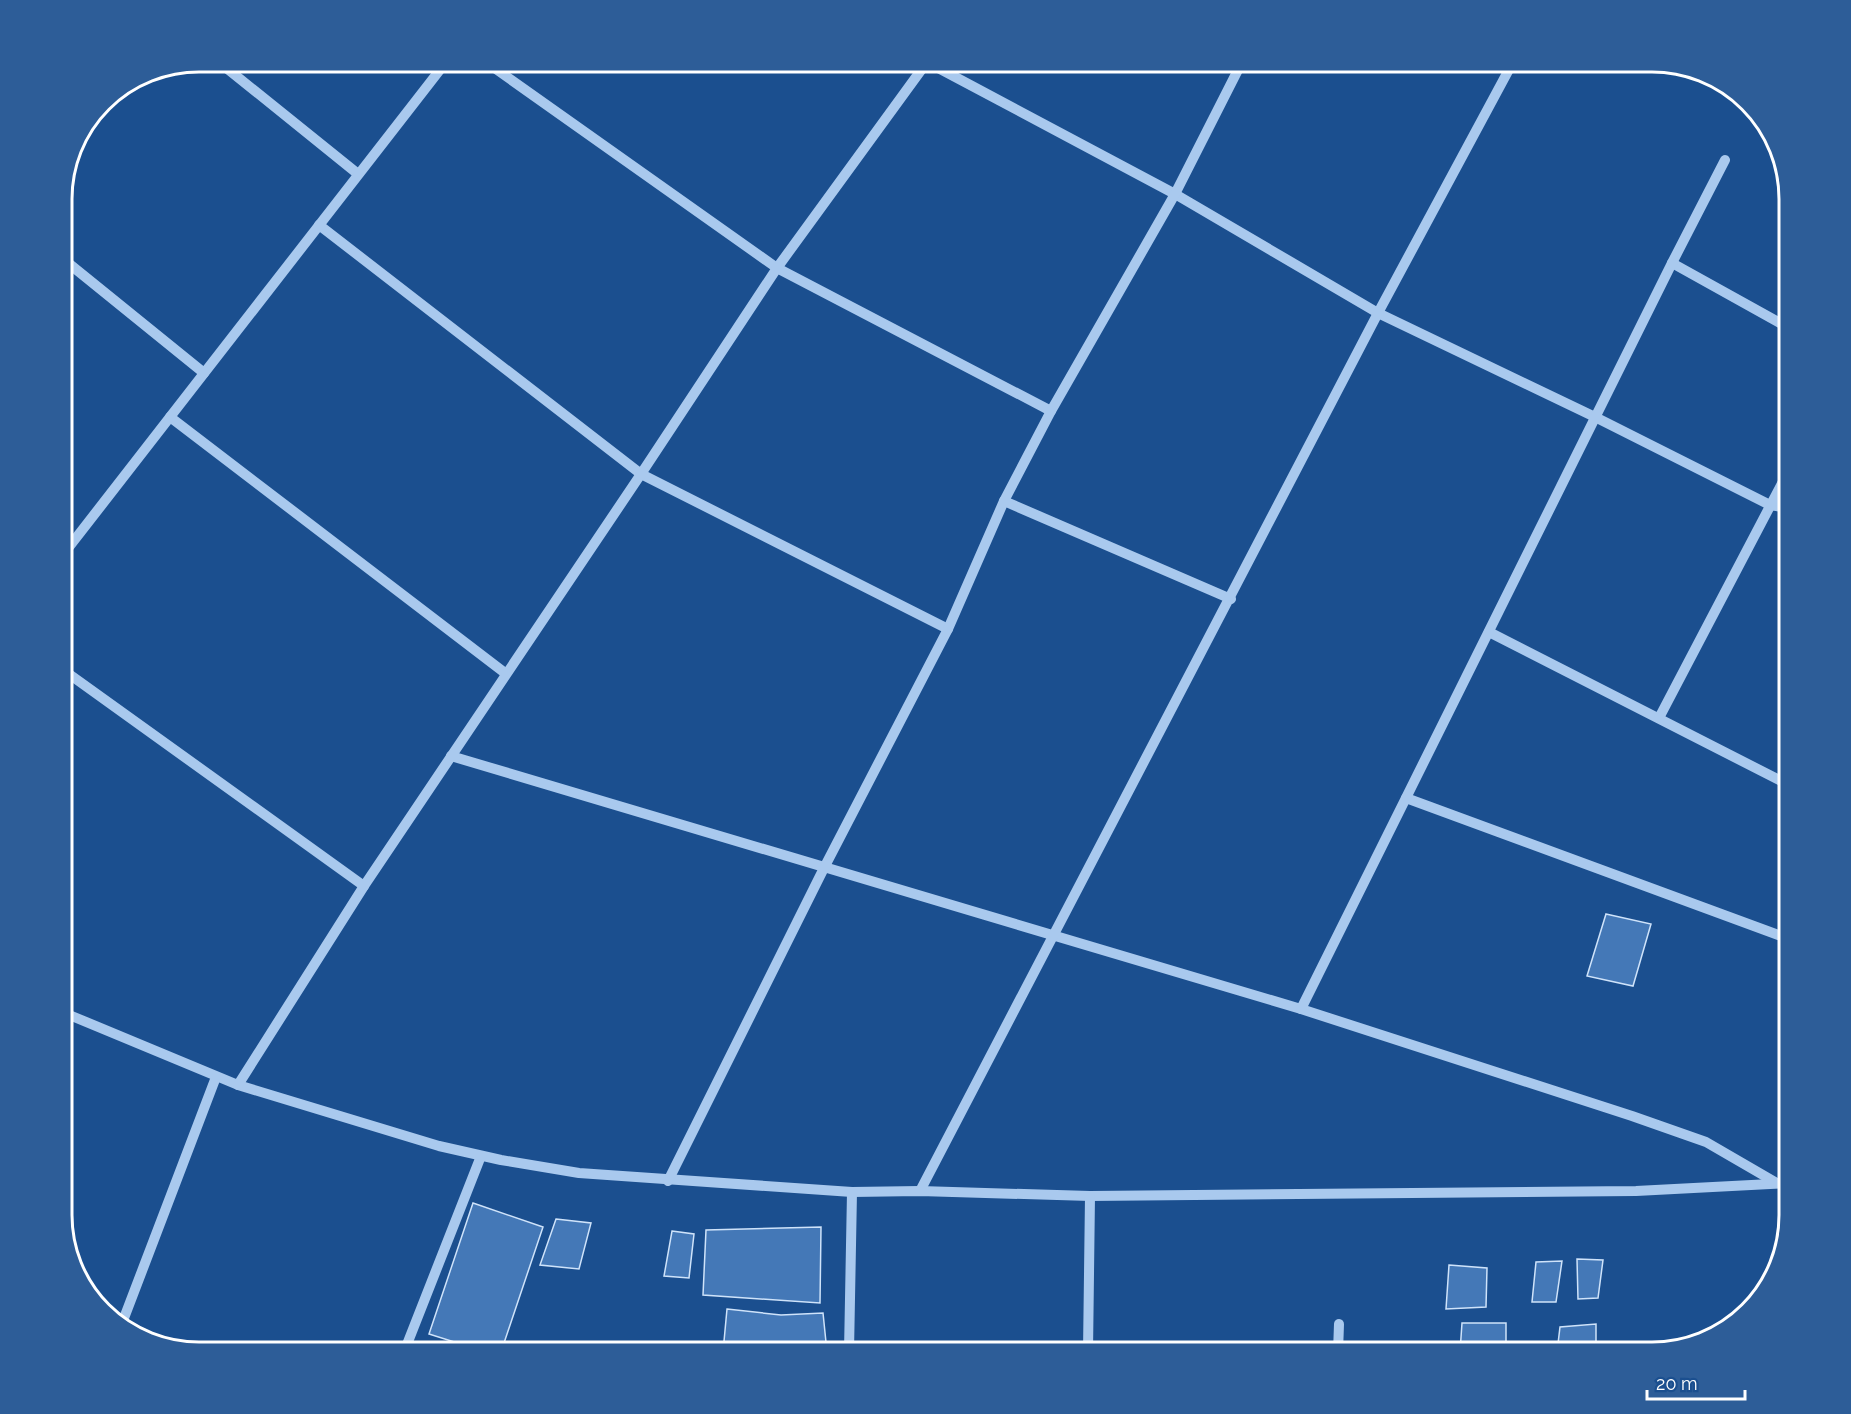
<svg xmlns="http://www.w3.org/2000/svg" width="1851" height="1414" viewBox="0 0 1851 1414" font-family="Raleway,sans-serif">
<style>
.building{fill:#4478b7;stroke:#cfe3fa;stroke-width:1.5}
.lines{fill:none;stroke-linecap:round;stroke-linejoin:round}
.minor{stroke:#a9c9ee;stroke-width:10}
.rim{fill:none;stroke:#fff;stroke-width:3}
</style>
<rect width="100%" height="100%" fill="#1b4f8f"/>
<g class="building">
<path d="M1606 914 1651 924 1633 986 1587 976Z"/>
<path d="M473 1203 543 1227 501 1352H486L429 1334Z"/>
<path d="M556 1219 591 1223 579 1269 540 1265Z"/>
<path d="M821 1227 820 1303 703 1295 706 1230Z"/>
<path d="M672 1231 694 1234 689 1278 664 1276Z"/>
<path d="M1577 1259 1603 1260 1598 1298 1578 1299Z"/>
<path d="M1562 1261 1556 1302H1532L1536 1262Z"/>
<path d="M1449 1265 1487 1268 1486 1307 1446 1309Z"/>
<path d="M727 1309 781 1315 823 1313 827 1352H723Z"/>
<path d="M1462 1323H1506V1352H1460Z"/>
<path d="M1596 1324V1352H1557L1560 1327Z"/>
</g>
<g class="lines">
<g class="minor">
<path d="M219 62 358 174"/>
<path d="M486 62 777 268 1051 411"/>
<path d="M927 62 1175 194 1378 313 1595 417 1770 505 1789 508"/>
<path d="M319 225 641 474 948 629"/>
<path d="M62 258 204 373"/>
<path d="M1672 263 1789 328"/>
<path d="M170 417 505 673"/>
<path d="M1004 501 1231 599"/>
<path d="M62 556 446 62"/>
<path d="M1489 632 1789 785"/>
<path d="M62 669 364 886"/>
<path d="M1659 718 1789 470"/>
<path d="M451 756 1301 1009 1632 1116 1706 1142 1775 1182"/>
<path d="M1406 798 1789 939"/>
<path d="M1301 1009 1672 263 1725 160"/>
<path d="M62 1012 238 1085 439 1146 501 1160 579 1173 852 1192 920 1191 1090 1196 1636 1191 1789 1183"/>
<path d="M238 1085 364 886 641 474 777 268 927 62"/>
<path d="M668 1181 824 868 948 629 1004 501 1051 411 1175 194 1242 62"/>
<path d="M920 1191 1378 313 1513 62"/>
<path d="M1782 1238 1789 1195"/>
<path d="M121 1326 216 1077"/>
<path d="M404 1352 481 1156"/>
<path d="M849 1352 852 1192"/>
<path d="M1088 1352 1090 1196"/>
<path d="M1338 1352 1339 1324"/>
</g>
</g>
<path d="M0 0H1851V1414H0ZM199 72H1652A127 127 0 0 1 1779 199V1215A127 127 0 0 1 1652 1342H199A127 127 0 0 1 72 1215V199A127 127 0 0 1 199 72Z" fill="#2d5d98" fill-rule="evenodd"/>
<path class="rim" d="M199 72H1652A127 127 0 0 1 1779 199V1215A127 127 0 0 1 1652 1342H199A127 127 0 0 1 72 1215V199A127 127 0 0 1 199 72Z"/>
<path d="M1647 1390v9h98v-9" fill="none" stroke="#ffffff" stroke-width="3"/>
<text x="1656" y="1390" font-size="18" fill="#ffffff" stroke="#1b4f8f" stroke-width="4.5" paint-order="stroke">20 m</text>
</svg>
